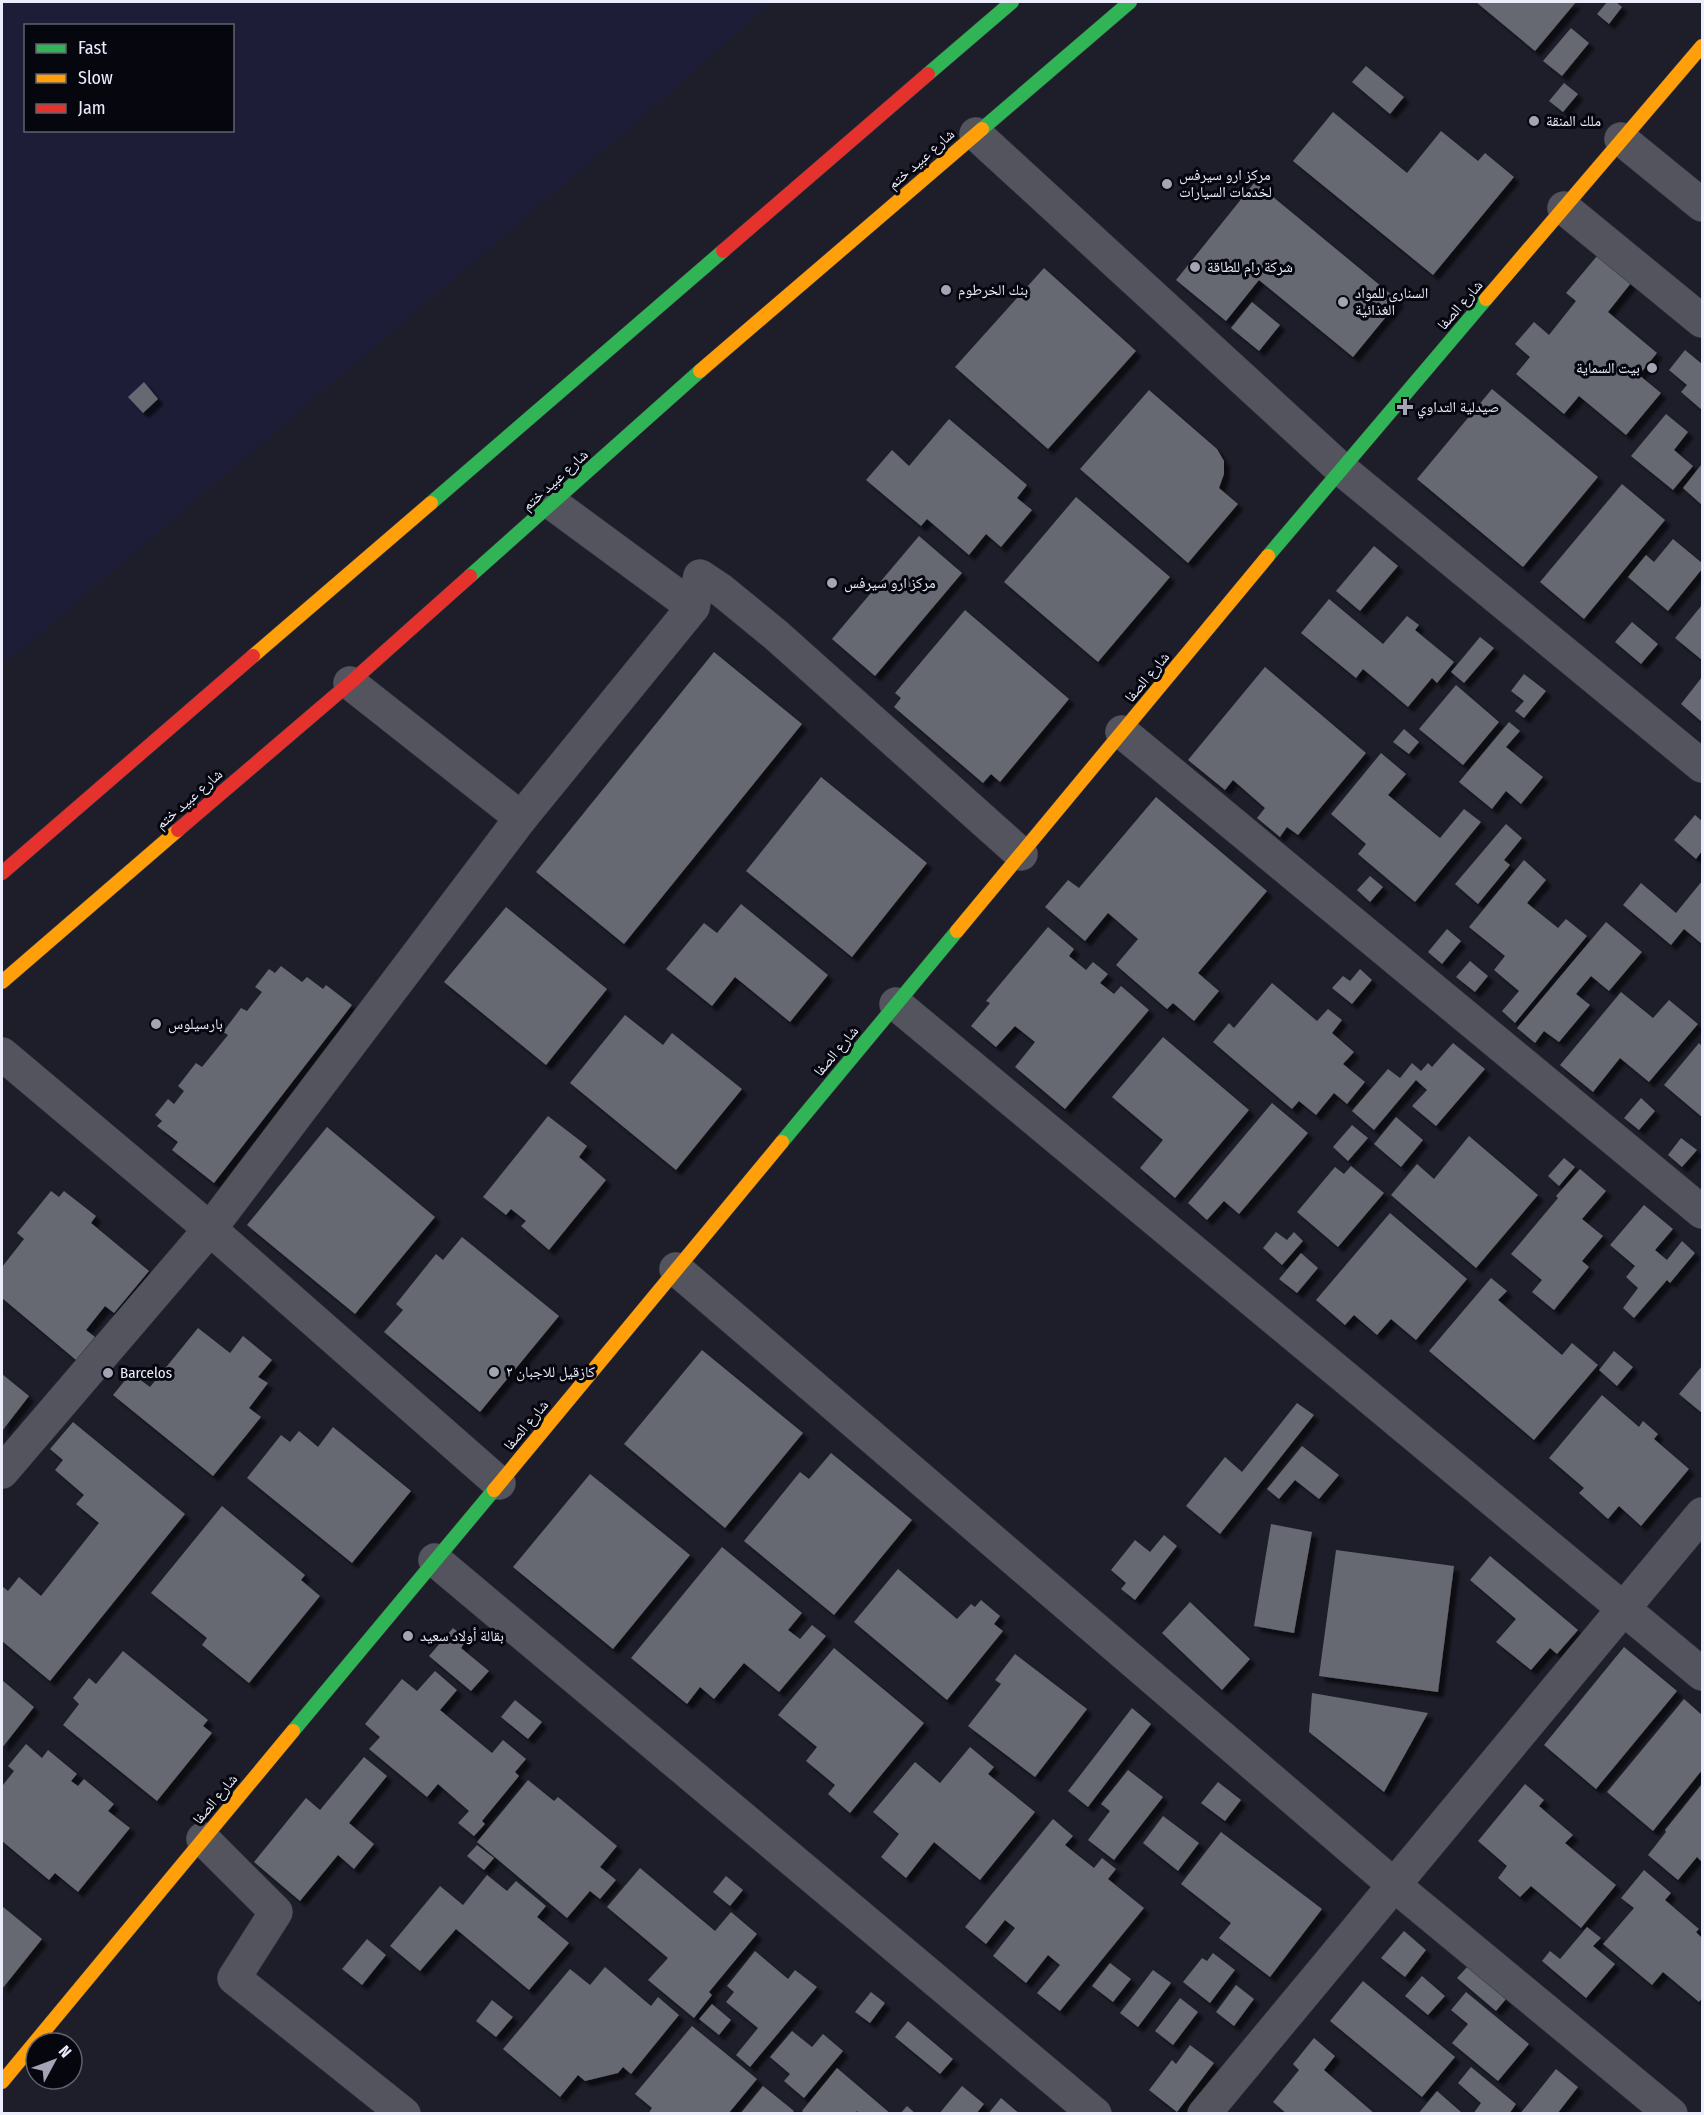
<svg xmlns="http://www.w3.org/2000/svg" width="1704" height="2115" viewBox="0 0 1704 2115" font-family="'Fira Sans Condensed','Noto Naskh Arabic',sans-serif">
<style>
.built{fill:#1d1d38;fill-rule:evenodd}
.building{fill:#666772;filter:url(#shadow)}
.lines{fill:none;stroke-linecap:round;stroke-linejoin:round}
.street-casing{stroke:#3b3a45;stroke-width:34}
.fast-casing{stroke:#3b3a45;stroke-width:15}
.slow-casing{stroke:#3b3a45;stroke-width:15}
.jam-casing{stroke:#3b3a45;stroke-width:15}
.street{stroke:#53545e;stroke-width:33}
.fast{stroke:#30b455;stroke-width:14}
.slow{stroke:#ff9f0a;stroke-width:14}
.jam{stroke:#e5322d;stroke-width:14}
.poi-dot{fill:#a3a5b4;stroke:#06060f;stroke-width:2}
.labels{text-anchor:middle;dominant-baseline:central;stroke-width:6;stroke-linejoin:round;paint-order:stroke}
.poi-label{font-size:15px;fill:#ebedfd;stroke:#06060f;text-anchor:start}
.street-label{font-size:15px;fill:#ebedfd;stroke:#06060f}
</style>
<defs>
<filter id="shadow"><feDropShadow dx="5.5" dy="5.5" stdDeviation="1.5" flood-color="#0009"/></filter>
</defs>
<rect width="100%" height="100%" fill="#1e1e2b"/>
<path class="built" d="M2 2H771L654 107 2 666ZM26 26H232V130H26Z"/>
<g class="building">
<path d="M1476 2H1576L1535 51Z"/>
<path d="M1607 2H1616L1622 7 1609 24 1597 14Z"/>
<path d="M1571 28 1589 43 1562 76 1543 61Z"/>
<path d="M1366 66 1404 97 1390 114 1352 82Z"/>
<path d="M1564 83 1578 94 1563 112 1549 101Z"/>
<path d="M1333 112 1407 173 1441 131 1478 161 1485 153 1514 177 1433 275 1293 161Z"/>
<path d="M1255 182 1399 301 1353 357 1259 280 1226 321 1176 280Z"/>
<path d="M1597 256 1631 283 1608 312 1657 353 1639 375 1661 393 1626 435 1579 396 1564 414 1516 374 1530 357 1515 344 1534 322 1549 335 1576 301 1566 293Z"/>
<path d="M1044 268 1136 351 1048 449 955 367Z"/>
<path d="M1252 302 1280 325 1259 351 1231 328Z"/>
<path d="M1685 350 1702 364V410L1681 392 1687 385 1669 370Z"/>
<path d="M144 382 158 399 143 413 128 397Z"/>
<path d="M1492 389 1598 477 1523 567 1417 479Z"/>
<path d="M1149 390 1217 449 1224 461V474L1219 488 1238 504 1188 563 1080 469Z"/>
<path d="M1666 414 1688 432 1674 450 1693 466 1673 490 1631 456Z"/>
<path d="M949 419 1027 485 1017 498 1032 510 1001 547 986 534 969 555 927 519 921 526 866 480 892 450 909 466Z"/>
<path d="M1701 465 1702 466V505L1683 488Z"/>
<path d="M1622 484 1665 520 1584 619 1540 582Z"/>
<path d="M1076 497 1170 577 1098 662 1004 582Z"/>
<path d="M919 536 962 573 875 676 832 639Z"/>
<path d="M1673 539 1702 563V569L1668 611 1628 577 1646 555 1654 562Z"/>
<path d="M1374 546 1398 566 1360 611 1336 591Z"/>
<path d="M1329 599 1383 644 1407 616 1419 625 1415 630 1454 662 1437 683 1432 678 1408 707 1363 669 1356 678 1301 633Z"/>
<path d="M1702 605V660L1675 638Z"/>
<path d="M965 610 1069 699 1000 782 991 774 983 783 894 707 901 698 895 693Z"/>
<path d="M1632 622 1658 644 1641 664 1615 642Z"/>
<path d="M1480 637 1494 648 1464 683 1451 672Z"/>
<path d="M714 652 802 724 624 944 536 872Z"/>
<path d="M1265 667 1366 753 1298 835 1287 827 1280 837 1257 818 1265 808 1233 780 1225 790 1188 760Z"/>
<path d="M1524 674 1546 691 1524 718 1515 711 1524 701 1511 691Z"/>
<path d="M1702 677V722L1681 704Z"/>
<path d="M1456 685 1499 722 1463 765 1419 729Z"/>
<path d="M1509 722 1520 731 1506 747 1543 777 1521 804 1506 791 1492 809 1459 782Z"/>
<path d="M1404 729 1419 742 1409 754 1393 742Z"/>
<path d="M1381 753 1406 774 1388 795 1440 838 1464 809 1481 822 1415 902 1358 854 1366 844 1331 814Z"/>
<path d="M821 777 927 863 852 957 746 871Z"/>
<path d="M1156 797 1267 891 1198 973 1219 991 1194 1021 1173 1003 1167 1009 1116 965 1138 939 1108 913 1085 941 1045 907 1068 880 1079 888Z"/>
<path d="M1695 815 1702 821V851L1696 859 1674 840Z"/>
<path d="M1506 824 1522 838 1504 860 1510 865 1478 904 1455 884Z"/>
<path d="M1524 860 1546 880 1527 903 1558 928 1566 919 1587 936 1515 1023 1502 1011 1519 991 1494 970 1505 956 1469 927Z"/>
<path d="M1370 876 1383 887 1370 902 1357 890Z"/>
<path d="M1702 881V944L1684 929 1671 945 1623 905 1641 883 1676 913Z"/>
<path d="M741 904 828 975 790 1022 735 977 712 1006 666 969 704 923 717 933Z"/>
<path d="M506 907 607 989 546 1065 444 982Z"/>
<path d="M1606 922 1642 952 1609 991 1591 976 1576 994 1590 1005 1559 1042 1544 1031 1535 1043 1517 1028Z"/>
<path d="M1048 927 1074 949 1069 956 1086 970 1093 962 1108 974 1100 983 1114 994 1121 986 1149 1010 1065 1109 1015 1067 1035 1042 1015 1026 996 1047 971 1026 990 1003 986 1001Z"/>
<path d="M1447 929 1461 941 1442 964 1428 952Z"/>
<path d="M1470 961 1488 976 1475 992 1456 977Z"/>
<path d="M281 966 302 982 307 977 323 989 326 985 352 1005 214 1183 172 1150 178 1142 157 1126 162 1121 155 1115 168 1099 174 1104 184 1091 178 1086 196 1063 202 1067 228 1035 223 1032 241 1008 247 1011 262 992 255 987 269 969 275 973Z"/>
<path d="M1360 969 1372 980 1352 1004 1332 988 1343 976 1350 981Z"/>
<path d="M1272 983 1317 1021 1328 1009 1342 1020 1332 1033 1354 1052 1343 1064 1365 1082 1347 1104 1334 1093 1316 1115 1299 1101 1292 1109 1213 1042 1229 1023 1234 1028Z"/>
<path d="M1621 992 1653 1018 1669 1000 1698 1024 1649 1082 1620 1058 1593 1092 1560 1065Z"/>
<path d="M625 1015 663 1045 672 1033 742 1089 676 1170 570 1083Z"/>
<path d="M1163 1037 1249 1110 1175 1198 1140 1168 1163 1140 1112 1097Z"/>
<path d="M1453 1043 1485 1069 1436 1126 1412 1106 1427 1090 1416 1080 1374 1130 1352 1111 1388 1069 1400 1078 1412 1063 1421 1071 1428 1063 1432 1067Z"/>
<path d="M1699 1043 1702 1046V1117L1664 1085Z"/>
<path d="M1641 1098 1655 1111 1639 1130 1624 1118Z"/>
<path d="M1272 1103 1308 1133 1239 1214 1224 1201 1207 1220 1188 1203Z"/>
<path d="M548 1116 587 1146 579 1157 606 1180 549 1250 521 1226 526 1221 511 1209 506 1215 483 1197Z"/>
<path d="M1396 1117 1423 1140 1401 1167 1374 1144Z"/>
<path d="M1352 1125 1368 1138 1348 1161 1333 1147Z"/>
<path d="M327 1127 435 1217 355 1314 247 1225Z"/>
<path d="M1469 1136 1538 1195 1476 1268 1391 1195 1417 1164 1434 1179Z"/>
<path d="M1681 1138 1697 1150 1682 1167 1668 1155Z"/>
<path d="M1564 1158 1575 1167 1559 1186 1548 1176Z"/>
<path d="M1351 1166 1384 1193 1338 1247 1297 1212 1335 1167 1344 1174Z"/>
<path d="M1580 1169 1606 1191 1582 1219 1603 1236 1582 1261 1589 1267 1554 1310 1532 1292 1542 1280 1511 1254 1558 1198 1556 1196Z"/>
<path d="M51 1191 59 1197 64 1191 96 1216 91 1223 149 1271 114 1313 105 1306 86 1330 95 1337 76 1360 2 1298V1267L24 1239 17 1233Z"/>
<path d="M1644 1205 1673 1229 1655 1250 1667 1260 1682 1241 1695 1253 1670 1283 1667 1280 1634 1318 1623 1308 1638 1288 1626 1277 1635 1266 1610 1245Z"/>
<path d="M1390 1213 1467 1279 1416 1340 1391 1319 1377 1335 1354 1315 1345 1325 1316 1300Z"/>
<path d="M1276 1232 1287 1240 1294 1232 1303 1241 1282 1265 1263 1248Z"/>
<path d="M462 1237 559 1316 480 1412 384 1332 403 1310 396 1304 436 1254 443 1260Z"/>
<path d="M1301 1253 1318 1268 1297 1293 1279 1279Z"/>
<path d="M1491 1278 1507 1291 1498 1300 1562 1355 1572 1343 1598 1365 1534 1440 1429 1351Z"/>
<path d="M198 1328 230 1353 243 1336 272 1360 258 1377 268 1383 249 1408 261 1417 213 1476 113 1395 131 1373 150 1387Z"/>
<path d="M702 1350 803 1433 725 1528 624 1444Z"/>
<path d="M1614 1351 1633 1367 1617 1386 1599 1370Z"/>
<path d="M1702 1366V1413L1679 1394Z"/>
<path d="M2 1374 29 1396 2 1431Z"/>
<path d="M1602 1395 1639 1427 1643 1421 1658 1434 1654 1439 1689 1469 1641 1526 1619 1506 1608 1519 1579 1493 1584 1488 1549 1458Z"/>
<path d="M1297 1403 1314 1415 1220 1534 1186 1506 1225 1457 1242 1472Z"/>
<path d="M73 1422 185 1514 50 1681 2 1641V1586L8 1591 19 1577 41 1596 99 1523 76 1504 84 1495 55 1470 63 1460 50 1449Z"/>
<path d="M333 1427 411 1491 352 1563 247 1478 281 1435 290 1442 299 1431 318 1447Z"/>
<path d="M1302 1446 1339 1475 1319 1499 1295 1480 1279 1499 1267 1489Z"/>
<path d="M831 1453 912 1520 834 1615 744 1541 800 1472 809 1479Z"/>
<path d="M590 1474 690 1555 613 1649 513 1567Z"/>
<path d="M222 1506 305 1575 301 1580 320 1596 249 1683 202 1645 207 1638 151 1593Z"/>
<path d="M1271 1524 1312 1532 1294 1633 1254 1626Z"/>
<path d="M1164 1535 1177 1546 1135 1600 1121 1589 1126 1583 1111 1570 1135 1540 1150 1552Z"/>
<path d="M722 1547 802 1613 788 1630 800 1639 812 1625 826 1636 779 1692 744 1663 714 1699 700 1687 687 1704 631 1658Z"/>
<path d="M1336 1550 1454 1566 1438 1692 1319 1676Z"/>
<path d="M1490 1556 1578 1630 1557 1654 1550 1648 1531 1670 1496 1642 1516 1619 1470 1580Z"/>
<path d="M898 1569 957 1619 971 1604 975 1607 981 1600 1000 1616 994 1624 1003 1631 947 1700 854 1622Z"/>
<path d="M1190 1602 1250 1659 1222 1690 1162 1633Z"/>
<path d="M453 1628 467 1639 461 1648 489 1671 471 1691 429 1656Z"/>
<path d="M1624 1647 1677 1691 1596 1789 1544 1745Z"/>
<path d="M834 1648 924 1723 850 1813 828 1794 835 1785 806 1761 817 1747 778 1715Z"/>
<path d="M123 1651 208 1720 203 1726 212 1733 157 1801 63 1725 79 1704 73 1698 89 1678 96 1684Z"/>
<path d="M1015 1654 1087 1709 1035 1777 968 1726 1001 1684 995 1680Z"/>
<path d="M435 1671 457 1690 440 1710 492 1753 503 1740 526 1759 515 1772 519 1776 482 1821 485 1824 474 1836 458 1823 469 1811 438 1784 427 1797 369 1749 380 1737 365 1724 402 1679 417 1691Z"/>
<path d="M2 1680 34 1707 2 1748Z"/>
<path d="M1312 1693 1428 1713 1384 1792 1309 1732Z"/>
<path d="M1684 1699 1702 1715V1770L1653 1831 1607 1792Z"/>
<path d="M515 1700 542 1722 528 1739 501 1717Z"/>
<path d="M1132 1708 1151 1724 1088 1807 1068 1791Z"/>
<path d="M26 1744 42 1758 48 1750 77 1774 71 1781 78 1786 84 1779 114 1804 108 1811 130 1828 78 1892 55 1873 49 1880 2 1841V1784L3 1785 14 1771 8 1766Z"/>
<path d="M970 1747 994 1767 988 1774 1035 1812 980 1880 934 1842 906 1878 881 1857 899 1834 873 1812 915 1762 940 1783Z"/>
<path d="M364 1757 387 1776 349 1823 374 1844 354 1869 338 1855 300 1901 254 1862 306 1798 320 1810Z"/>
<path d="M1128 1770 1163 1797 1114 1860 1088 1840 1110 1811 1101 1804Z"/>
<path d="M528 1780 554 1801 558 1797 617 1846 600 1867 616 1880 600 1899 590 1891 567 1918 477 1842Z"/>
<path d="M1218 1782 1241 1800 1225 1821 1201 1803Z"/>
<path d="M1525 1784 1544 1800 1539 1806 1573 1835 1565 1843 1616 1885 1581 1928 1531 1886 1520 1897 1498 1878 1507 1866 1478 1841Z"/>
<path d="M1702 1784V1862L1697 1857 1678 1880 1648 1855 1666 1832 1665 1830Z"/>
<path d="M1163 1816 1199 1843 1178 1871 1143 1843Z"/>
<path d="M1053 1819 1073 1836 1065 1845 1094 1868 1102 1858 1116 1869 1108 1879 1144 1908 1060 2011 1037 1993 1060 1965 1048 1955 1026 1983 993 1956 1015 1928 1005 1920 986 1944 965 1927Z"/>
<path d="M1221 1832 1322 1909 1270 1977 1219 1938 1231 1923 1181 1884Z"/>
<path d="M477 1845 494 1858 484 1870 467 1856Z"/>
<path d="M640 1868 715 1931 731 1912 757 1934 709 1992 712 1995 694 2018 648 1980 668 1958 607 1907Z"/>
<path d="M1644 1870 1671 1893 1665 1900 1699 1929 1696 1932 1702 1938V1998L1699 2002 1663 1972 1652 1985 1603 1944 1634 1908 1621 1898Z"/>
<path d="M487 1875 507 1891 516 1881 546 1906 537 1917 569 1943 529 1990 456 1929 420 1971 390 1946 440 1886 463 1905Z"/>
<path d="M726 1876 743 1890 730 1906 713 1892Z"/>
<path d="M2 1906 42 1939 2 1989Z"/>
<path d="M1587 1927 1601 1938 1593 1946 1615 1964 1586 1998 1542 1961 1550 1951 1560 1959Z"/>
<path d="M1404 1931 1426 1950 1405 1977 1381 1958Z"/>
<path d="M367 1939 386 1955 362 1985 342 1969Z"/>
<path d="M755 1951 788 1979 795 1970 817 1987 750 2067 736 2055 758 2028 726 2002 734 1992 727 1986Z"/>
<path d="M1213 1953 1235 1970 1210 2003 1183 1982 1202 1958 1207 1961Z"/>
<path d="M1110 1963 1131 1979 1113 2002 1092 1986Z"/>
<path d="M1468 1966 1506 1999 1496 2011 1457 1978Z"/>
<path d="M605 1967 651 2006 658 1997 679 2015 631 2074 623 2067 618 2073 585 2081 578 2075 560 2097 503 2049 570 1969 590 1985Z"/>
<path d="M1153 1970 1171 1983 1138 2027 1120 2013Z"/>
<path d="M1422 1976 1445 1996 1428 2015 1405 1996Z"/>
<path d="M1363 1981 1455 2057 1422 2097 1330 2021Z"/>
<path d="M1236 1985 1254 1999 1234 2026 1216 2012Z"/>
<path d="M871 1992 885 2003 870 2023 855 2012Z"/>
<path d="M1466 1992 1529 2044 1498 2081 1452 2043 1468 2024 1451 2010Z"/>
<path d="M1180 1998 1198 2012 1173 2045 1155 2031Z"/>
<path d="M492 2000 513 2017 496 2037 476 2021Z"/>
<path d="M712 2004 731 2020 719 2035 699 2019Z"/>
<path d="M908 2021 953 2059 940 2074 895 2037Z"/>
<path d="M692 2026 757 2079 728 2114H648L652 2108 635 2094Z"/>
<path d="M792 2031 812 2047 823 2034 843 2051 804 2098 784 2081 790 2074 770 2057Z"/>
<path d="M1314 2038 1335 2056 1324 2070 1375 2114H1287L1273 2102 1299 2070 1293 2064Z"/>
<path d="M1190 2045 1214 2063 1177 2112 1149 2090 1172 2060 1176 2064Z"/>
<path d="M1471 2067 1516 2104 1509 2114H1473L1481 2103 1458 2083Z"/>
<path d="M837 2068 891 2114H860L857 2111 854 2114H805L802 2111Z"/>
<path d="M1556 2069 1578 2087 1557 2114H1520Z"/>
<path d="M763 2086 794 2111 791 2114H740Z"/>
<path d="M962 2086 984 2104 976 2114H939Z"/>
<path d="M1437 2091 1461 2112 1460 2114H1418Z"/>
<path d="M1001 2098 1020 2114H988Z"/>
<path d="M907 2106 916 2114H900Z"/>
</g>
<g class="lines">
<defs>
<g id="street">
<path d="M976 134 1341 469 1702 766"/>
<path d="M1621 139 1702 205"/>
<path d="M1564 208 1702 321"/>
<path d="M553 504 693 607 700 576 721 590 776 635 1021 854"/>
<path d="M1122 732 1702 1212"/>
<path d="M521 818 693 607"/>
<path d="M896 1004 1702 1674"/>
<path d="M2 1054 210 1229 499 1483"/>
<path d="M676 1269 1394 1885 1671 2114"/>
<path d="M2 1472 210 1229 521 818 350 683"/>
<path d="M435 1560 1095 2114"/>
<path d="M203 1839 276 1912 234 1978 404 2114"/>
<path d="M1204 2114 1702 1514"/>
</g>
<g id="fast">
<path d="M928 74 1012 2"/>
<path d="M982 129 1130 2"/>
<path d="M431 503 723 251"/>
<path d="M1268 556 1486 299"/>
<path d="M470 576 700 371"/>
<path d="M782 1142 957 931"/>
<path d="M293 1731 494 1490"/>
</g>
<g id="slow">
<path d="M1486 299 1702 46"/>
<path d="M700 371 982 129"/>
<path d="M253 656 431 503"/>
<path d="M957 931 1268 556"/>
<path d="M2 982 178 830"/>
<path d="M494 1490 782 1142"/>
<path d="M2 2082 293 1731"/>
</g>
<g id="jam">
<path d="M723 251 928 74"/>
<path d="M178 830 350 683 470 576"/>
<path d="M2 873 253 656"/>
</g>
</defs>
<use href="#street" class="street-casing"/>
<use href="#fast" class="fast-casing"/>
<use href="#slow" class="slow-casing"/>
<use href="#jam" class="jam-casing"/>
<use href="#street" class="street"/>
<use href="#fast" class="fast"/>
<use href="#slow" class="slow"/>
<use href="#jam" class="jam"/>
</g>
<g class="poi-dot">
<circle cx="1534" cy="121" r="6"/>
<circle cx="1167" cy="184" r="6"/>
<circle cx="1195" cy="267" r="6"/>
<circle cx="946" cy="290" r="6"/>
<circle cx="1343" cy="302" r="6"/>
<circle cx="1652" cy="368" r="6"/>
<path d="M1402 398h6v6h6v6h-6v6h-6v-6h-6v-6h6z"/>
<circle cx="832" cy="583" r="6"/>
<circle cx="156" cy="1024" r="6"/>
<circle cx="494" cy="1372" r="6"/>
<circle cx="108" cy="1373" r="6"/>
<circle cx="408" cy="1636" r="6"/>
</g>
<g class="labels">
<g class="poi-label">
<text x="1546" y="121">ملك المنقة</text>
<text x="1179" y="175">مركز ارو سيرفس<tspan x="1179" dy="17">لخدمات السيارات</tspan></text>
<text x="1207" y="267">شركة رام للطاقة</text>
<text x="958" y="290">بنك الخرطوم</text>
<text x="1355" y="293">السناري للمواد<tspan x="1355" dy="17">الغذائية</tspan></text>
<text x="1640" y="368" text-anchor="end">بيت السماية</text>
<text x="1417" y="407">صيدلية التداوي</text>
<text x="844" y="583">مركز ارو سيرفس</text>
<text x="168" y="1024">بارسيلوس</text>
<text x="506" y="1372">كازقيل للاجبان ٢</text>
<text x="120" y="1373">Barcelos</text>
<text x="420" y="1636">بقالة أولاد سعيد</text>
</g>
<g class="street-label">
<text transform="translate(921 159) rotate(-41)">شارع عبيد ختم</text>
<text transform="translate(1460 305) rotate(-49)">شارع الصفا</text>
<text transform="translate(555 480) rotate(-42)">شارع عبيد ختم</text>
<text transform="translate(1147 677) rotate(-50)">شارع الصفا</text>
<text transform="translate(189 799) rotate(-41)">شارع عبيد ختم</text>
<text transform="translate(836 1051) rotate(-50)">شارع الصفا</text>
<text transform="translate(526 1425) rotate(-50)">شارع الصفا</text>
<text transform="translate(215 1799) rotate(-50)">شارع الصفا</text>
</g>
</g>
<rect width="1704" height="2115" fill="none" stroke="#ebedfd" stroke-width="6"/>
<rect x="24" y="24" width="210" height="108" fill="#06060f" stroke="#62626e" stroke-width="1.5"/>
<rect x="36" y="44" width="30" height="9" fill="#30b455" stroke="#62626e" stroke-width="1.5"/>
<text x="78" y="54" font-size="18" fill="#ebedfd">Fast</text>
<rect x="36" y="74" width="30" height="9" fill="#ff9f0a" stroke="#62626e" stroke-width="1.5"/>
<text x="78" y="84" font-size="18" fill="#ebedfd">Slow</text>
<rect x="36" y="104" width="30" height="9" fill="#e5322d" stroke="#62626e" stroke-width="1.5"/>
<text x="78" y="114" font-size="18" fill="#ebedfd">Jam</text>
<g transform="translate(54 2061) rotate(49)"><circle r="28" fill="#06060f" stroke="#62626e" stroke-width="1.5"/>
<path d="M0-4.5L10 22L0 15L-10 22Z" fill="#a3a5b4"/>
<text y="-9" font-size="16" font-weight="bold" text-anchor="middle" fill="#ebedfd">N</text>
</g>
</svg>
